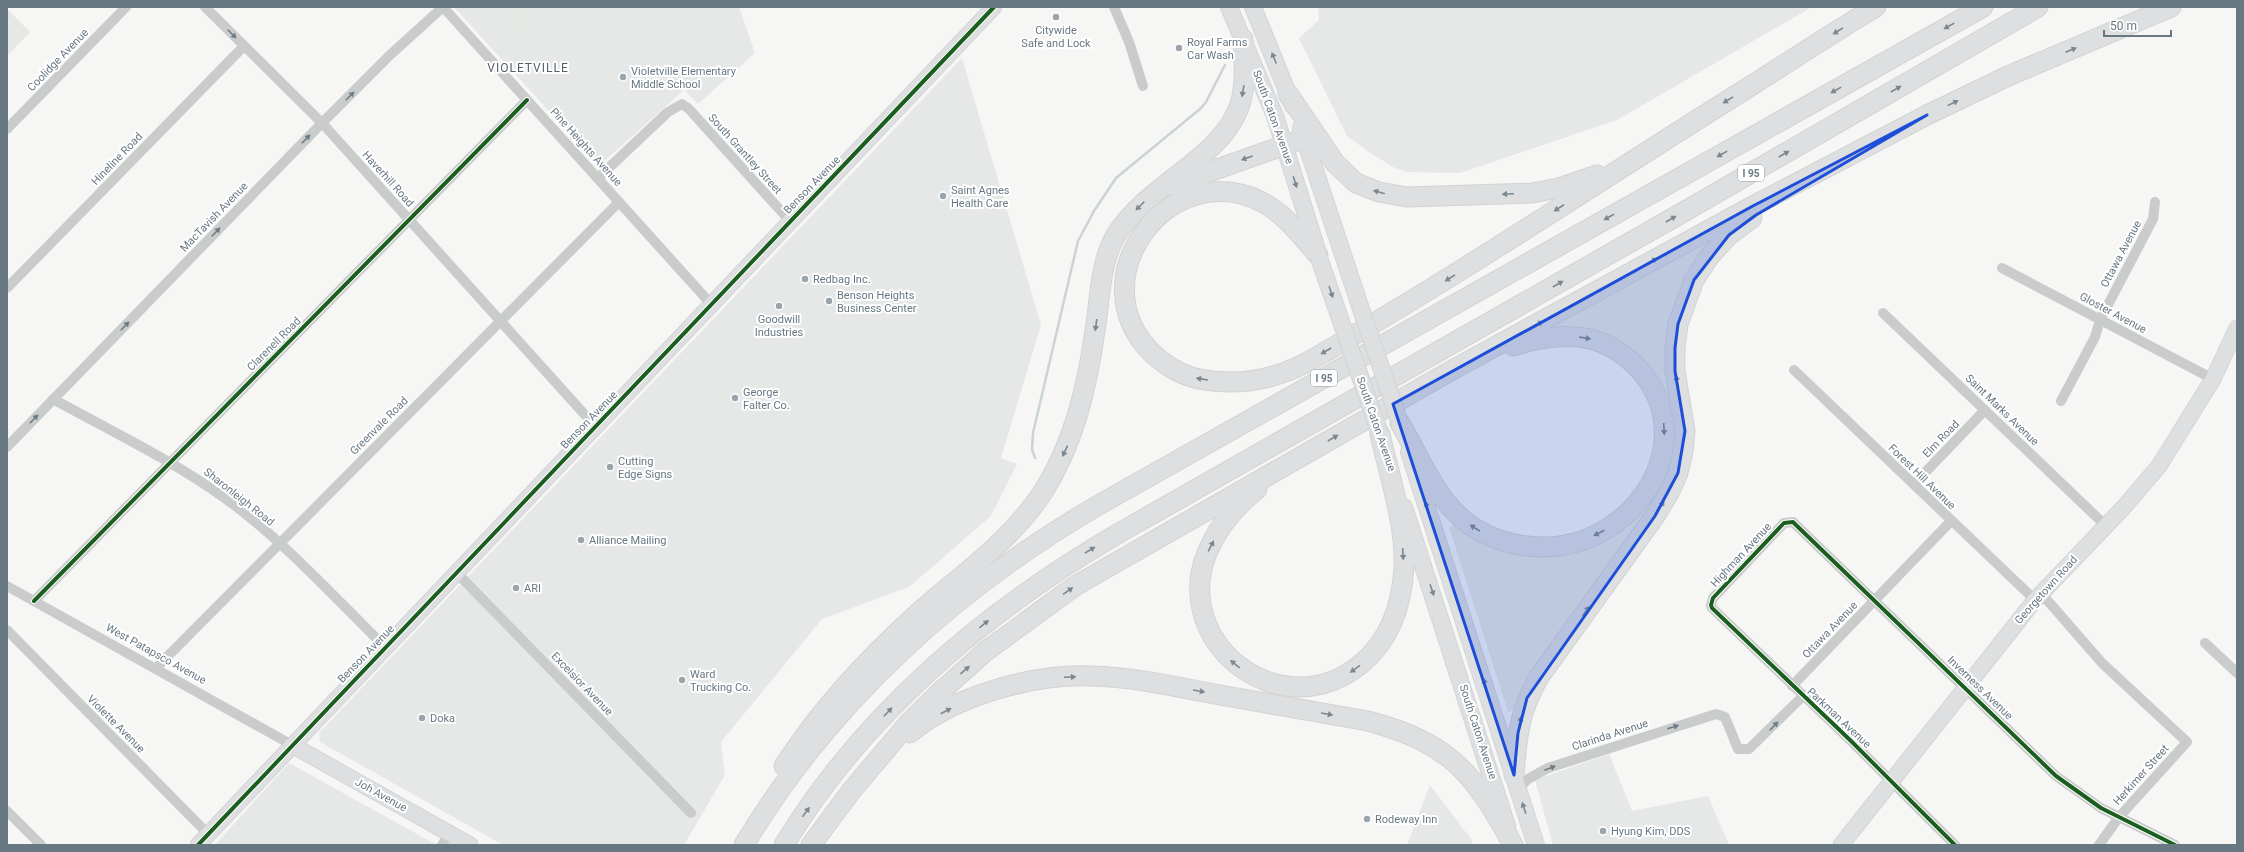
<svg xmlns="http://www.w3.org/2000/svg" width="2244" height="852" viewBox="0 0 2244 852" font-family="Roboto,sans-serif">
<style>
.built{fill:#e6e7e7}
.green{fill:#e6e8e3}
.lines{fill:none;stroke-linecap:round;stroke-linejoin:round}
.stream{stroke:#cad3d5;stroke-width:2.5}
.secondary-casing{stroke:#d3d4d4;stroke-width:17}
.primary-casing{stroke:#d3d4d4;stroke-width:18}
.highway-casing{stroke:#d2d3d3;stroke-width:21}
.street{stroke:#cacccc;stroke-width:10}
.secondary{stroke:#dedfe0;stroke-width:15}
.primary{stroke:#dedfe0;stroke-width:16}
.highway{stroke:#dedfe0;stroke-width:19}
.primary-bridge-casing{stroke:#d3d4d4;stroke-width:18;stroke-linecap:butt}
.primary-bridge{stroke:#dedfe0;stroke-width:16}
.cycleway-casing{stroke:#fff;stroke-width:6}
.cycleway{stroke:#1b5e20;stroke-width:4}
.oneway{fill:#7a8791}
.oneway2{fill:#6d7c87}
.marked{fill:#1d4ed8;fill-opacity:0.2;stroke:#1d4ed8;stroke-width:3;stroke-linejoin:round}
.poi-dot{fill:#9aa4ab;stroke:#fff;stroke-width:1.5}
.labels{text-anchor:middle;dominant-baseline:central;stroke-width:4;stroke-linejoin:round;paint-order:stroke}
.shield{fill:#fff;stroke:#95a0a8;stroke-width:1}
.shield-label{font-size:10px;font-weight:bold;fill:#687883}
.poi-label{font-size:11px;fill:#687883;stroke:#fff;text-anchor:start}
.street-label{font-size:11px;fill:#687883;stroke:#fff}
.neighbourhood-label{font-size:12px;letter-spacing:1px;fill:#556169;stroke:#fff}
</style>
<rect width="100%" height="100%" fill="#f6f6f5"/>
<g class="built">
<path d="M454 7H739L755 53 698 104 684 90 599 166Z"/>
<path d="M1318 7H1812L1617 120 1460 173 1407 172 1395 168 1370 153 1347 136 1299 38 1319 20Z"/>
<path d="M962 58 1041 325 1001 458 1017 464 991 516 909 587 822 619 721 742 725 775 684 845H503L320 742 319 733Z"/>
<path d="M1609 754 1632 811 1708 796 1729 845H1553L1535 780Z"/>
<path d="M289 763 437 845H215Z"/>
<path d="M1430 785 1471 839 1473 845H1407Z"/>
</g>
<g class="green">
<path d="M526 8 537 18 519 33 501 15Z"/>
<path d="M7 9 30 32 7 56Z"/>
<path d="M1719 233 1683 292 1680 438 1665 488 1517 709 1508 712 1449 527 1456 525 1569 553 1665 470 1653 373 1549 325Z"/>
</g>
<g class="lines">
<path class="stream" d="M1035 458 1032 449 1033 433 1078 241 1094 211 1116 178 1200 109 1206 102 1225 65"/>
<defs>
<g id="secondary">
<path d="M292 745 470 845"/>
<path d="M198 845 994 7"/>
<path d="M1841 845 2035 600 2123 508 2159 466 2213 379 2237 328"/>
</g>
<g id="primary">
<path d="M1229 7 1275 116 1318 253"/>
<path d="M1253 7 1293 106"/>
<path d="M1301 128 1360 306"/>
<path d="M1409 452 1536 845"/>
<path d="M1404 507 1507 826"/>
</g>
<g id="highway">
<path d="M1288 94 1335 163 1356 183 1379 192 1407 197 1532 193 1559 188 1597 175"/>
<path d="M1172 185 1305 138"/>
<path d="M1318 255C1301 236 1285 214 1262 202 1169 155 1076 280 1153 354 1169 368 1184 377 1205 380 1243 386 1280 378 1313 359 1461 274 1602 179 1746 89 1789 62 1832 33 1876 7"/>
<path d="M1400 423C1416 451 1430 484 1451 508 1474 534 1508 547 1543 547 1570 547 1596 538 1618 521 1669 482 1683 411 1634 364 1622 353 1607 343 1590 339 1564 333 1538 338 1513 346"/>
<path d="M1257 489C1236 506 1217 528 1207 553 1183 611 1221 672 1280 685 1310 691 1338 683 1361 664 1390 640 1402 604 1404 567 1406 525 1389 475 1380 434"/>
<path d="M910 733C956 695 1033 674 1091 676 1134 677 1178 687 1220 695 1269 704 1319 712 1368 721 1450 743 1474 773 1513 845"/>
<path d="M784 766C821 709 867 659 917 614 961 575 1010 542 1043 492 1074 443 1087 387 1095 331 1100 299 1100 262 1116 235 1147 184 1226 157 1241 101 1246 81 1244 60 1243 39"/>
<path d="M1514 775C1517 735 1519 712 1539 677L1655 516 1669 493 1678 473 1683 452 1685 431 1675 371V348L1678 324 1694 280 1709 257 1729 235 1752 218"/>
<path d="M744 845C830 701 957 587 1102 503L1983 7"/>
<path d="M784 845C864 713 987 610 1119 533L1680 214 2038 7"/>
<path d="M811 845 852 790 907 725 938 694 986 651 1075 586 1454 369 1751 207 1927 115 2008 76 2171 7"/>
</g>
</defs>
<use href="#secondary" class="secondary-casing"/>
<use href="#primary" class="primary-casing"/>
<use href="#highway" class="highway-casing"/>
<g class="street">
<path d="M205 7 322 123 595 426"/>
<path d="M443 7 711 304"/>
<path d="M1114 7 1129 42 1143 86"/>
<path d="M7 129 126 7"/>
<path d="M598 178 668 112 682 104 689 109 790 221"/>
<path d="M2002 268 2213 379"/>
<path d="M7 288 244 46"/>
<path d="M1883 313 2105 525"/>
<path d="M1794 370 2035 600"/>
<path d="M53 399C111 431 172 460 226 499 284 541 334 597 385 647"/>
<path d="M2061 401 2095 337 2100 320 2153 219 2155 202"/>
<path d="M7 447 322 123 390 55 443 7"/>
<path d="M1914 484 1985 410"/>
<path d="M456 572 691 813"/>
<path d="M7 586 292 745"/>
<path d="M2041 593 2102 663 2187 742 2119 817 2099 845"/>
<path d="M34 601 527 100"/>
<path d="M7 630 208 834"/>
<path d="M2205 643 2237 673"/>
<path d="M156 668 619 202"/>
<path d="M1792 686 1951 521"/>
<path d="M1518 789 1528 779 1548 768 1716 714 1725 717 1738 749H1749L1803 696"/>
<path d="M7 811 41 845"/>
<path d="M442 845 450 833"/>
<path d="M1955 845 1850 740 1712 608 1711 605 1713 598 1784 523 1793 522 1796 525 2056 776 2101 808 2175 845"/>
</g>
<use href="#secondary" class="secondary"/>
<use href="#primary" class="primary"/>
<use href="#highway" class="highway"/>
<defs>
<g id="primary-bridge">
<path d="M1318 255 1380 434"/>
<path d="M1360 306 1400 423"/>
</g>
</defs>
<use href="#primary-bridge" class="primary-bridge-casing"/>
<use href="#primary-bridge" class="primary-bridge"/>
<defs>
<g id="cycleway">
<path d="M34 601 527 100"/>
<path d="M198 845 994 7"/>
<path d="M1955 845 1850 740 1712 608 1711 605 1713 598 1784 523 1793 522 1796 525 2056 776 2101 808 2175 845"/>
</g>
</defs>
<use href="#cycleway" class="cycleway-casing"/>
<use href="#cycleway" class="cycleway"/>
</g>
<defs><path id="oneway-solid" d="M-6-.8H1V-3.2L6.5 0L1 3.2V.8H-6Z"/></defs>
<g class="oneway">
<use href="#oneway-solid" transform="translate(1949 26) rotate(151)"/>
<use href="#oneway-solid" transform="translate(1838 31) rotate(148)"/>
<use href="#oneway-solid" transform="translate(2071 50) rotate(-23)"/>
<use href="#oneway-solid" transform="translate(1274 58) rotate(-112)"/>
<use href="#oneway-solid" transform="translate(1896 89) rotate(-30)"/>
<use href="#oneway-solid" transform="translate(1836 90) rotate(151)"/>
<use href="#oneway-solid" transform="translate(1243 91) rotate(100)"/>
<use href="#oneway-solid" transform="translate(1728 100) rotate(148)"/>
<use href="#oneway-solid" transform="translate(1953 103) rotate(-26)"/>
<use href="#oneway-solid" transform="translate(1722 154) rotate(151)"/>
<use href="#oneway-solid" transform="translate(1784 154) rotate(-30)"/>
<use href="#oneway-solid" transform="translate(1247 158) rotate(160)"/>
<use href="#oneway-solid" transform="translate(1295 182) rotate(73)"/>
<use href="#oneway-solid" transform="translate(1379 192) rotate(-164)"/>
<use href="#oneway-solid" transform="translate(1508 194) rotate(177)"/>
<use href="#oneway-solid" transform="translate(1140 206) rotate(135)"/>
<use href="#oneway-solid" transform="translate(1559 208) rotate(147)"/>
<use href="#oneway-solid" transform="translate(1609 217) rotate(151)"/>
<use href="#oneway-solid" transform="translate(1671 219) rotate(-30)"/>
<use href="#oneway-solid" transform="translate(1652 261) rotate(-29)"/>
<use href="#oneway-solid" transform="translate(1450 278) rotate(148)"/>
<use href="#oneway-solid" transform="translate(1558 284) rotate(-30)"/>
<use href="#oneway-solid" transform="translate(1331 292) rotate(71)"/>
<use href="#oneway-solid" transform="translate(1538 324) rotate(-29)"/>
<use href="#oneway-solid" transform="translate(1096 325) rotate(98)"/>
<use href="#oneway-solid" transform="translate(1585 338) rotate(9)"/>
<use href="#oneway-solid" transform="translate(1326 351) rotate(150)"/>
<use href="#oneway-solid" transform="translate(1202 379) rotate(-171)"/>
<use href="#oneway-solid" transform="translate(1677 381) rotate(-99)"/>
<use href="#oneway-solid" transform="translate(1664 429) rotate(87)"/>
<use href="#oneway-solid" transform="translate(1333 438) rotate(-30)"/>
<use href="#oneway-solid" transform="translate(1065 451) rotate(115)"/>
<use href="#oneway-solid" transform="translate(1661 506) rotate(-58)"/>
<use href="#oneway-solid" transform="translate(1427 507) rotate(-108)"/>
<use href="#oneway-solid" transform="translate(1475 528) rotate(-148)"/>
<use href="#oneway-solid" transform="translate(1599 533) rotate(152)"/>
<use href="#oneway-solid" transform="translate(1211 546) rotate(-63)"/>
<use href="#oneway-solid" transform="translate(1090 550) rotate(-31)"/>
<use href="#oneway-solid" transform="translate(1403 554) rotate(87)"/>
<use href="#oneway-solid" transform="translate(1432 590) rotate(71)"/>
<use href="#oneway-solid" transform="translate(1068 591) rotate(-35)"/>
<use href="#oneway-solid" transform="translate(1586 611) rotate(-54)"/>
<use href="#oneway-solid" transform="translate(984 624) rotate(-39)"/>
<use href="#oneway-solid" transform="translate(1235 664) rotate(-141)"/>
<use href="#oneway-solid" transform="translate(1355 669) rotate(144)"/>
<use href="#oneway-solid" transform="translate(965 670) rotate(-41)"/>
<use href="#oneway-solid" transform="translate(1070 677) rotate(-3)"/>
<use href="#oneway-solid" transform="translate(1485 684) rotate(-107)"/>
<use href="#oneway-solid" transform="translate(1199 691) rotate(10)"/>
<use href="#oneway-solid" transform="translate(946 711) rotate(-28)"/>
<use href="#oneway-solid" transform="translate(888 712) rotate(-46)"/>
<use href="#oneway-solid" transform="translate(1327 714) rotate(10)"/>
<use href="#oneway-solid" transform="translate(1520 722) rotate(-79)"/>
<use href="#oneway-solid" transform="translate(1524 808) rotate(-108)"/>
<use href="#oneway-solid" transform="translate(806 812) rotate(-54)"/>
</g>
<g class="oneway2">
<use href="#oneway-solid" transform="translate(232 34) rotate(45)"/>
<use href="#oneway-solid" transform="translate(350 96) rotate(-45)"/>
<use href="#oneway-solid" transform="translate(306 139) rotate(-46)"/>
<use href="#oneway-solid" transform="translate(216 232) rotate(-46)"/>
<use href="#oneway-solid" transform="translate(125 326) rotate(-46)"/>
<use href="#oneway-solid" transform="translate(34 419) rotate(-46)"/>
<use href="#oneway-solid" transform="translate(1774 726) rotate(-46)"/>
<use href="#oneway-solid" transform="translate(1673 727) rotate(-18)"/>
<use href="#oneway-solid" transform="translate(1550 768) rotate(-21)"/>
</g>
<path class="marked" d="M1927 115 1756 215 1729 235 1694 280 1678 324 1675 348V371L1685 431 1678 473 1655 516 1527 698 1518 733 1514 775 1393 404 1751 207Z"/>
<g class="poi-dot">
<circle cx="1056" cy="17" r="4"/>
<circle cx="1179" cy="48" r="4"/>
<circle cx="623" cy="77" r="4"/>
<circle cx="943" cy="196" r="4"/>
<circle cx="805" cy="279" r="4"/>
<circle cx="829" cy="301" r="4"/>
<circle cx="779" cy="306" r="4"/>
<circle cx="735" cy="398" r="4"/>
<circle cx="610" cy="467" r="4"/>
<circle cx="581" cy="540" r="4"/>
<circle cx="516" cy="588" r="4"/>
<circle cx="682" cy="680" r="4"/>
<circle cx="422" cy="718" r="4"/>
<circle cx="1367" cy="819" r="4"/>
<circle cx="1603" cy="831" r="4"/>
</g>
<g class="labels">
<g class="shield">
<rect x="1738" y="165" width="26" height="16" rx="3"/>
<rect x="1311" y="370" width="26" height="16" rx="3"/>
</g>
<g class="shield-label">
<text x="1751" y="173">I 95</text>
<text x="1324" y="378">I 95</text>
</g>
<g class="poi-label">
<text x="1056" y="30" text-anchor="middle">Citywide<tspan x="1056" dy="13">Safe and Lock</tspan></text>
<text x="1187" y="42">Royal Farms<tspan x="1187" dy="13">Car Wash</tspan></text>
<text x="631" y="71">Violetville Elementary<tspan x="631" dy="13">Middle School</tspan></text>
<text x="951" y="190">Saint Agnes<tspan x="951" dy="13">Health Care</tspan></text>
<text x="813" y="279">Redbag Inc.</text>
<text x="837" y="295">Benson Heights<tspan x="837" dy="13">Business Center</tspan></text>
<text x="779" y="319" text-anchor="middle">Goodwill<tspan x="779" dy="13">Industries</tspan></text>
<text x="743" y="392">George<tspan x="743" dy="13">Falter Co.</tspan></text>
<text x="618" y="461">Cutting<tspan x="618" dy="13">Edge Signs</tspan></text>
<text x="589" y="540">Alliance Mailing</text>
<text x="524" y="588">ARI</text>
<text x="690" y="674">Ward<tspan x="690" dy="13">Trucking Co.</tspan></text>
<text x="430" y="718">Doka</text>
<text x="1375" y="819">Rodeway Inn</text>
<text x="1611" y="831">Hyung Kim, DDS</text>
</g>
<g class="street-label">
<text transform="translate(58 60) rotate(-46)">Coolidge Avenue</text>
<text transform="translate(1273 117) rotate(70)">South Caton Avenue</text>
<text transform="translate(586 147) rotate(48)">Pine Heights Avenue</text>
<text transform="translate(745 154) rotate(48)">South Grantley Street</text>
<text transform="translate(117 159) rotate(-46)">Hineline Road</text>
<text transform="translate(388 179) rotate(48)">Haverhill Road</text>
<text transform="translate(812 185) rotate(-46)">Benson Avenue</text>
<text transform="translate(214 217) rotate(-46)">MacTavish Avenue</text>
<text transform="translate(2121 254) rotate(-62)">Ottawa Avenue</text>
<text transform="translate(2113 313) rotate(28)">Gloster Avenue</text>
<text transform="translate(274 344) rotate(-45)">Clarenell Road</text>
<text transform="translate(2002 410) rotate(44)">Saint Marks Avenue</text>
<text transform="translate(589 420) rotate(-46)">Benson Avenue</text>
<text transform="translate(1376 424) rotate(71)">South Caton Avenue</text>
<text transform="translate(379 426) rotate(-45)">Greenvale Road</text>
<text transform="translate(1941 439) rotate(-46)">Elm Road</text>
<text transform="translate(1922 477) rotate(44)">Forest Hill Avenue</text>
<text transform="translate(239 497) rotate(38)">Sharonleigh Road</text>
<text transform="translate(1741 555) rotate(-47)">Highman Avenue</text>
<text transform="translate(2046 590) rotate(-48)">Georgetown Road</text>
<text transform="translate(1830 630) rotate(-46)">Ottawa Avenue</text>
<text transform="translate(156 654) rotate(29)">West Patapsco Avenue</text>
<text transform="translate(366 654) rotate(-46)">Benson Avenue</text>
<text transform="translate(582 684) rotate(46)">Excelsior Avenue</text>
<text transform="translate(1980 688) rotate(44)">Inverness Avenue</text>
<text transform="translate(1839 718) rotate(43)">Parkman Avenue</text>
<text transform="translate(116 724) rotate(45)">Violette Avenue</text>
<text transform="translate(1478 732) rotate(72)">South Caton Avenue</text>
<text transform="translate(1610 735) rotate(-18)">Clarinda Avenue</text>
<text transform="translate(2141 775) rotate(-48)">Herkimer Street</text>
<text transform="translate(381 795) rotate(29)">Joh Avenue</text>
</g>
<g class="neighbourhood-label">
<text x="528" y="68">VIOLETVILLE</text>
</g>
</g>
<rect width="2244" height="852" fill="none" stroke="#687883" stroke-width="16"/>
<path d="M2104 30v6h67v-6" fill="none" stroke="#687883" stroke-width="2"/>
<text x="2110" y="30" font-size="12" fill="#687883" stroke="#ffffff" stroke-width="3" paint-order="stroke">50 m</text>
</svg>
